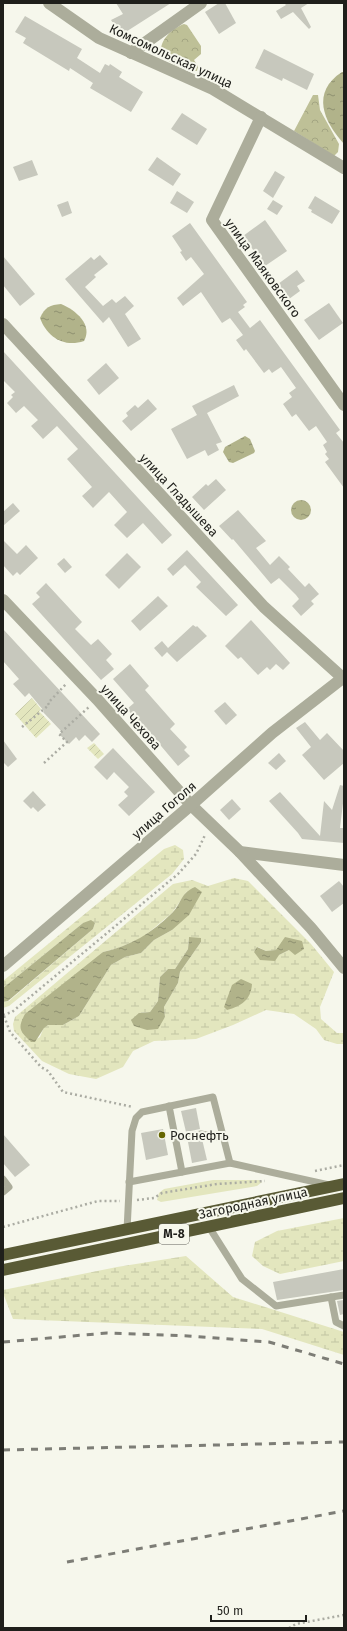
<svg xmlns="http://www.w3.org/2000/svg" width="347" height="1631" viewBox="0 0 347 1631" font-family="'Fira Sans',sans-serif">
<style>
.grass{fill:#e3e6be}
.forest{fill:url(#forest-crowns)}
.wetland{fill:url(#wetland-marsh);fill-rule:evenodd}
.garden{fill:url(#garden-furrows)}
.water{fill:url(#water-ripples)}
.building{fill:#c7c8bd}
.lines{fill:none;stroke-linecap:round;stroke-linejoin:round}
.path{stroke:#abaca3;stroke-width:2.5;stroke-dasharray:2 3;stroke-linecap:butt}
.lane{stroke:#acad9b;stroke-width:7}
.street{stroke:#acad9b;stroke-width:12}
.highway{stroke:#595a35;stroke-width:12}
.rail{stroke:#7d7d76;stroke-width:3;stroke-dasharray:7 7;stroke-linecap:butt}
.poi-dot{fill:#656500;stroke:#f6f7ec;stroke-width:1.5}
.labels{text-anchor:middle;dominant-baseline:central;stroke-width:4;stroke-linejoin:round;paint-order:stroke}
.shield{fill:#f6f7ec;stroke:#60605a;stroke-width:1}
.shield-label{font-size:12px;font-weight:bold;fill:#1f1f1b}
.street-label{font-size:13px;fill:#1f1f1b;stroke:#f6f7ec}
.poi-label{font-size:13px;fill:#1f1f1b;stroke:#f6f7ec;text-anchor:start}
</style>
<defs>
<pattern id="forest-crowns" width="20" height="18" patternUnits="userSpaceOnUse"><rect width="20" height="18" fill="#bec097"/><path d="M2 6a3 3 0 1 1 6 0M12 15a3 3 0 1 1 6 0" fill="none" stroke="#a3a582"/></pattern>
<pattern id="wetland-marsh" width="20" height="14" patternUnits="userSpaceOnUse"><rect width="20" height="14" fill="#e3e6be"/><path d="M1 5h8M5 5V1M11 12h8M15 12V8" fill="none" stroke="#c2c5a3"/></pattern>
<pattern id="garden-furrows" width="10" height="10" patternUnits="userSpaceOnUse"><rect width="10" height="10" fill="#e3e6be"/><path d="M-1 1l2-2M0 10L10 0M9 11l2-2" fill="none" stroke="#c2c5a3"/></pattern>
<pattern id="water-ripples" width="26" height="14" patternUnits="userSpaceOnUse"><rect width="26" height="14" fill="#b1b38a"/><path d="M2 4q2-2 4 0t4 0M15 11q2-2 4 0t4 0" fill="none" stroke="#8f9170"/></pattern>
</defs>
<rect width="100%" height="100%" fill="#f6f7ec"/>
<path class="grass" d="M213 1180H259L262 1182 257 1186 161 1202 157 1200 159 1193 164 1189Z"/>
<g class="forest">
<path d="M184 24 187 25 201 46V54L194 60 198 66 197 71C188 72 165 62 161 53 159 41 172 28 184 24Z"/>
<path d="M313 95H318L320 110 339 144 338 152 334 156 294 131Z"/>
</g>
<g class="wetland">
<path d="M175 845 183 850 184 859 172 874 9 1006 3 1008V1002L9 1001 93 929 95 923H83L3 988V981L164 849Z"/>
<path d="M234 878 248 881 311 944 334 972 320 1007 321 1019 337 1033H344V1044H337L324 1040 316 1029 294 1014 266 1010 233 1025 196 1039 154 1041 133 1051 123 1067 96 1079 69 1074 42 1061 14 1031 13 1024 15 1017 173 884 192 880 208 886ZM187 891 172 930 154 940 141 953 125 957 111 965 79 1016 63 1025H48L44 1027 40 1037 31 1042 103 952 118 948 142 938 172 913ZM189 937 201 942 180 972 178 983 164 1007 165 1018 139 1013 150 1012 158 1001 160 977 168 969H175L188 949ZM258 947 266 951 304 949 289 950 279 955 254 952Z"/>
<path d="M344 1218V1261L280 1274 263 1266 252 1256 255 1242 277 1231Z"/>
<path d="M186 1256 233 1297 344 1332V1355L262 1329 13 1319 3 1293V1290L117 1267Z"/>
</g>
<g class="garden">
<path d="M32 698 41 709 39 711 51 724 36 738 15 714Z"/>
<path d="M94 743 104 754 98 759 87 748Z"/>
</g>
<g class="water">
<path d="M342 72H344V144C323 121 311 92 342 72Z"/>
<path d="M61 304C76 310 93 325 84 341 64 348 47 337 40 318 45 307 50 305 61 304Z"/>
<path d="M245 436 250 439 255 451 254 453 233 463 229 462 223 452 225 447Z"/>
<circle cx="301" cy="510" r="10"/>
<path d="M195 887 202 892 189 915 172 930 154 940 141 953 125 957 111 965 79 1016 63 1025H48L44 1028 35 1042H31C20 1031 17 1029 25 1014L103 952C130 946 152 933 171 914 182 904 179 894 195 887Z"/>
<path d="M91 920 95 923 93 929 8 1001 3 1002V988L83 923Z"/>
<path d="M189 937 201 938V942L180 972 178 983 164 1007 165 1017 158 1029 147 1030 134 1026 131 1020 139 1013 150 1012 158 1001 160 977 168 969H175L188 949Z"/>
<path d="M285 937 302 941 304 949 295 955 289 950 279 955 275 961 260 960 254 952 257 947 266 951 276 950Z"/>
<path d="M241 979 252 984C251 1000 241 1006 227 1010L224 1007 232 985Z"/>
</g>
<g class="building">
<path d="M116 3H171L121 35 111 20 123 14Z"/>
<path d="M219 3H225L236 23 219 34 205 12Z"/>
<path d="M284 3H309L301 8 311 27 309 29 293 12 281 19 276 11 286 5Z"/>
<path d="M25 16 82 49 77 58 100 73 105 64 109 66 110 64 122 72 119 77 143 92 131 112 90 88 93 83 70 68 69 71 23 43 26 38 15 32Z"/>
<path d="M264 49 314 74 307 90 283 78 282 81 255 68Z"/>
<path d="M182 113 207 129 197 145 171 129Z"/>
<path d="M157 157 181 174 173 186 148 170Z"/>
<path d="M32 160 38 175 19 181 13 167Z"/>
<path d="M275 171 285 177 273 198 263 191Z"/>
<path d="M177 191 194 202 187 213 170 203Z"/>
<path d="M315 196 340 211 332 224 311 212 312 210 308 208Z"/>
<path d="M273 200 283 206 277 215 267 209Z"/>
<path d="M68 201 72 213 62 217 57 205Z"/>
<path d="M265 220 287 251 265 266 243 236Z"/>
<path d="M190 223 247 302 243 305 245 307 238 312 250 328 260 320 340 430 336 433 344 443V488L325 462 329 459 325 454 327 452 323 445 327 442 316 426 309 431 296 414 292 417 283 404 292 397 289 393 296 388 281 367 272 373 269 369 264 373 246 349 244 351 236 340 243 335 230 318 222 323 201 292 183 306 177 298 204 274 191 257 186 261 180 252 182 251 172 236Z"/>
<path d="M100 255 108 264 94 275 96 277 85 287 103 306 112 299 116 303 125 296 134 306 125 314 141 339 128 347 109 317 103 323 65 279 91 257 94 260Z"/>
<path d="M3 256 35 294 20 306 3 285Z"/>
<path d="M297 270 305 281 297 286 300 291 289 299 278 284Z"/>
<path d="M329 303 343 323 319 340 304 320Z"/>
<path d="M3 351 172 535 162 544 143 523 127 538 114 525 127 512 109 492 93 508 82 496 92 487 67 459 78 449 57 426 43 439 31 426 38 420 24 406 16 413 7 403 13 397 11 395 15 392 3 380Z"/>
<path d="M106 363 119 378 99 395 87 380Z"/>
<path d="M234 385 239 396 207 413 222 442 216 444 219 450 208 456 205 450 187 459 171 429 197 415 192 406Z"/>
<path d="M148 399 157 409 131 431 122 421 128 416 126 413 135 405 138 408Z"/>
<path d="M216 479 226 490 204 510 192 497 206 484 208 486Z"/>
<path d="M13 503 20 511 3 526V512Z"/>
<path d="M238 510 266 541 256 548 270 565 279 556 290 567 288 569 305 587 309 583 319 594 311 601 314 604 301 616 292 606 299 599 296 595 279 578 271 584 233 539 232 540 219 526Z"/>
<path d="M3 540 17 554 26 545 38 558 20 575 17 572 13 576 3 565Z"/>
<path d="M187 550 238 605 226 616 196 587 201 582 185 565 173 576 167 569Z"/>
<path d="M127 553 141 567 119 589 105 575Z"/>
<path d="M64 558 72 567 65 573 57 564Z"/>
<path d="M46 583 82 622 75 629 91 645 98 639 112 654 106 660 114 669 101 680 32 604 40 597 36 593Z"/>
<path d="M158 596 168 606 140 631 131 621Z"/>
<path d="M251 620 290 663 283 670 276 664 270 670 267 667 258 675 241 657 238 659 225 646Z"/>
<path d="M193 625 196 627 197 626 207 636 177 662 167 652 162 657 154 648 162 641 168 648Z"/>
<path d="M3 629 100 734 92 742 85 735 79 741 76 737 69 744 59 734 62 732 43 712 44 711 29 693 25 697 13 684 19 679 3 661Z"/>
<path d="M130 664 149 686 145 690 175 724 170 729 187 747 184 750 190 756 178 766 145 727 144 728 127 709 134 703 113 679Z"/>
<path d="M225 702 237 715 226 725 214 711Z"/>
<path d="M305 722 320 740 327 733 344 751V763L324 780 302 755 311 747 296 728Z"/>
<path d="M3 740 17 759 8 767 3 762Z"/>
<path d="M113 748 155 792 129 816 118 805 128 796 124 792 129 787 114 772 107 780 94 767Z"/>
<path d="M279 753 286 761 276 770 268 763Z"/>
<path d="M340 785 344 786V795L340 828H344V843L302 839 298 833 269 801 280 792 320 836 324 801 332 810Z"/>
<path d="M33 791 46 805 38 812 33 807 31 809 23 801Z"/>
<path d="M232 799 241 809 229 820 220 810Z"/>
<path d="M339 881 344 887V903L332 912 320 896Z"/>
<path d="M196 1108 200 1129 186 1132 181 1111Z"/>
<path d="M163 1129 168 1155 146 1160 141 1133Z"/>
<path d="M3 1134 30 1165 15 1177 3 1163Z"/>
<path d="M202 1139 207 1160 192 1163 188 1142Z"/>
<path d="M344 1269V1290L277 1300 273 1282Z"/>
<path d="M344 1300V1314L340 1315 337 1301Z"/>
</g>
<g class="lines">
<g class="path">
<path d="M22 727 49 705 48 703 67 683"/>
<path d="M44 763 67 742 59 734 89 707"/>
<path d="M3 1015 12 1012 178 874 196 854 205 835"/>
<path d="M4 1016 10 1032 41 1067 48 1071 63 1092 133 1107"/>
<path d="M315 1171 344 1165"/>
<path d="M137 1200 154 1198 162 1193 217 1184 265 1181"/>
<path d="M3 1227 98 1201H120"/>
<path d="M289 1628 296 1624 344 1615"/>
</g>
<g class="lane">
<path d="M169 1106 182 1172"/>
<path d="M175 1136 187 1137 201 1134 224 1138"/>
<path d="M3 1179 9 1187 3 1192"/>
<path d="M129 1182 230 1163 329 1185"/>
<path d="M209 1227 242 1279 276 1306 344 1295"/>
<path d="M127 1230 132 1131 136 1118 142 1112 213 1097 230 1163"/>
<path d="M331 1297 336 1322 344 1326"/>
</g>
<g class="street">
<path d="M49 3 99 38 213 89 344 168"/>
<path d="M131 53 201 3"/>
<path d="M261 117 212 220 344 405"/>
<path d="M3 324 264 607 344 679"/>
<path d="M3 600 97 699 191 805 240 852 344 865"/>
<path d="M240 852 311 928 344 968"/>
<path d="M3 966 191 805 272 733 344 677"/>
</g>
<g class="highway">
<path d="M3 1255 344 1184"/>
<path d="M3 1270 344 1198"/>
</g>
<g class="rail">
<path d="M3 1342 107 1333 188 1336 269 1342 344 1364"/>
<path d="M3 1450 344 1442"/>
<path d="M67 1562 344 1511"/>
</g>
</g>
<circle class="poi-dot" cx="162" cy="1135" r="4"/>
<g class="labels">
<rect class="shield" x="159" y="1224" width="30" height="20" rx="3"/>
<g class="shield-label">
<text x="174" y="1234">М-8</text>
</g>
<g class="street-label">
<text transform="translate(171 56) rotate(25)">Комсомольская улица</text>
<text transform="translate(263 268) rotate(54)">улица Маяковского</text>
<text transform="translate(179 495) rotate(47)">улица Гладышева</text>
<text transform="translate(131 717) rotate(48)">улица Чехова</text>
<text transform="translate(164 810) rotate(-41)">улица Гоголя</text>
<text transform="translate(253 1203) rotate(-12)">Загородная улица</text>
</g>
<g class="poi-label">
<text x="170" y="1135">Роснефть</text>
</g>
</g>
<rect width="347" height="1631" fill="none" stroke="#1f1f1b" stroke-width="8"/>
<path d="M211 1615v6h95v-6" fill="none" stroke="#1f1f1b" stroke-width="2"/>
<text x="217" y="1615" font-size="12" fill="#1f1f1b" stroke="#f6f7ec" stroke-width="3" paint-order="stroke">50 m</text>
</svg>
